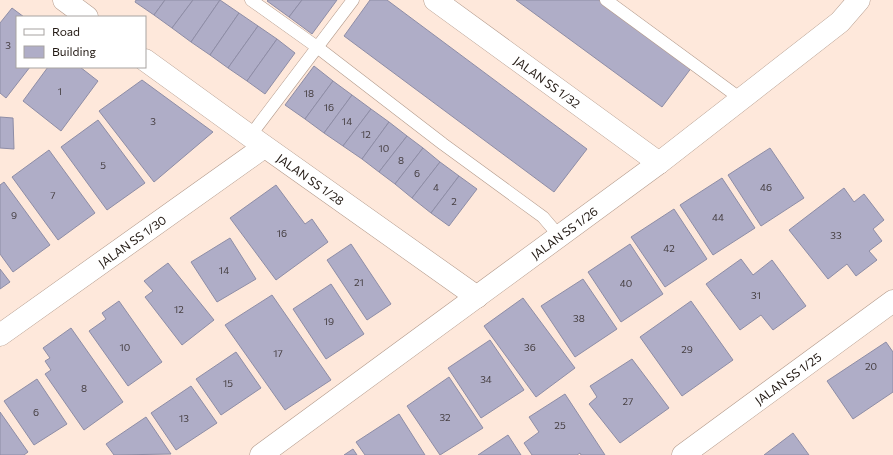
<svg xmlns="http://www.w3.org/2000/svg" width="893" height="455" viewBox="0 0 893 455" font-family="Commissioner,sans-serif">
<style>
.building{fill:#afadc7;stroke:#8e8da6}
.lines{fill:none;stroke-linecap:round;stroke-linejoin:round}
.service-casing{stroke:#b39a8b;stroke-width:13}
.minor-casing{stroke:#b39a8b;stroke-width:23}
.service{stroke:#fff;stroke-width:12}
.minor{stroke:#fff;stroke-width:22}
.labels{text-anchor:middle;dominant-baseline:central;stroke-width:3.5;stroke-linejoin:round;paint-order:stroke}
.number-label{font-size:10px;fill:#453e40}
.street-label{font-size:12px;fill:#221913;stroke:#fff}
</style>
<rect width="100%" height="100%" fill="#fee8db"/>
<g class="building">
<path d="M136 0H165L154 15 135 2Z"/>
<path d="M165 0H193L172 28 154 15Z"/>
<path d="M193 0H220L191 42 172 28Z"/>
<path d="M220 0 239 13 210 55 191 42Z"/>
<path d="M268 0H302L289 17 267 1Z"/>
<path d="M302 0H337L312 34 289 17Z"/>
<path d="M370 0H387L587 149 554 192 344 36Z"/>
<path d="M516 0H600L692 67 662 107Z"/>
<path d="M12 8 24 17H17V67H30L6 98 0 93V23Z"/>
<path d="M239 13 258 26 228 68 210 55Z"/>
<path d="M258 26 277 39 247 81 228 68Z"/>
<path d="M277 39 295 53 265 94 247 81Z"/>
<path d="M314 66 333 81 305 119 285 105Z"/>
<path d="M48 67H80L98 81 61 131 23 101Z"/>
<path d="M142 80 213 132 154 182 99 111Z"/>
<path d="M333 81 352 95 324 133 305 119Z"/>
<path d="M352 95 371 109 343 146 324 133Z"/>
<path d="M371 109 389 122 362 159 343 146Z"/>
<path d="M0 117 13 118 14 149 0 148Z"/>
<path d="M98 120 145 183 107 210 61 147Z"/>
<path d="M389 122 407 136 379 172 362 159Z"/>
<path d="M407 136 423 148 395 184 379 172Z"/>
<path d="M423 148 440 162 412 198 395 184Z"/>
<path d="M770 148 804 198 761 226 728 175Z"/>
<path d="M49 150 95 213 58 240 12 177Z"/>
<path d="M440 162 459 176 431 213 412 198Z"/>
<path d="M459 176 477 189 449 226 431 213Z"/>
<path d="M722 178 755 228 713 255 680 205Z"/>
<path d="M4 182 50 245 13 272 0 254V185Z"/>
<path d="M276 185 305 224 312 219 328 242 276 280 230 218Z"/>
<path d="M844 188 854 202 864 194 884 220 873 229 882 241 869 251 877 260 856 276 847 264 828 279 789 230Z"/>
<path d="M674 209 707 259 665 287 631 237Z"/>
<path d="M230 238 256 279 217 302 191 262Z"/>
<path d="M351 244 391 304 367 320 327 260Z"/>
<path d="M630 244 663 294 621 322 588 272Z"/>
<path d="M741 259 753 275 772 260 806 306 773 330 761 315 740 330 706 284Z"/>
<path d="M168 263 214 320 182 345 145 297 153 291 144 281Z"/>
<path d="M0 269 10 282 0 289Z"/>
<path d="M583 279 617 329 575 357 541 306Z"/>
<path d="M331 284 364 334 326 359 293 309Z"/>
<path d="M272 295 331 380 285 410 225 325Z"/>
<path d="M523 298 575 368 536 397 484 326Z"/>
<path d="M119 301 162 362 128 386 89 331 106 319 102 313Z"/>
<path d="M691 301 733 360 682 396 640 337Z"/>
<path d="M71 328 123 402 84 430 45 374 51 370 45 361 50 358 43 348Z"/>
<path d="M490 340 524 390 481 418 448 368Z"/>
<path d="M886 342 893 352V392L853 419 827 381Z"/>
<path d="M236 352 261 388 221 415 196 379Z"/>
<path d="M632 359 669 408 620 443 589 404 597 397 590 386Z"/>
<path d="M449 377 483 428 440 455 407 406Z"/>
<path d="M37 379 67 424 34 445 4 401Z"/>
<path d="M191 386 217 423 176 450 151 413Z"/>
<path d="M565 394 605 455H581L580 453 577 455H532L524 443 539 432 529 417Z"/>
<path d="M0 412 28 452 24 455H0Z"/>
<path d="M399 414 425 455H365L356 442Z"/>
<path d="M146 417 171 454 114 455 106 444Z"/>
<path d="M793 433 809 455H764Z"/>
<path d="M508 435 521 455H478Z"/>
<path d="M353 449 357 455H344Z"/>
</g>
<g class="lines">
<defs>
<g id="service">
<path d="M251 0 317 47 443 144 543 217 560 237"/>
<path d="M606 0 741 99"/>
<path d="M250 136 353 0"/>
</g>
<g id="minor">
<path d="M64 0 87 17"/>
<path id="s1" d="M435 0 659 163"/>
<path id="s2" d="M145 60 250 136 477 297"/>
<path id="s3" d="M0 335 264 147"/>
<path id="s4" d="M261 455 659 163 840 22 859 0"/>
<path id="s5" d="M683 455 893 301"/>
</g>
</defs>
<use href="#service" class="service-casing"/>
<use href="#minor" class="minor-casing"/>
<use href="#service" class="service"/>
<use href="#minor" class="minor"/>
</g>
<g class="labels">
<g class="number-label">
<text x="8" y="45">3</text>
<text x="60" y="91">1</text>
<text x="309" y="93">18</text>
<text x="329" y="107">16</text>
<text x="153" y="121">3</text>
<text x="347" y="121">14</text>
<text x="366" y="134">12</text>
<text x="384" y="148">10</text>
<text x="401" y="160">8</text>
<text x="103" y="165">5</text>
<text x="417" y="173">6</text>
<text x="436" y="187">4</text>
<text x="766" y="187">46</text>
<text x="53" y="195">7</text>
<text x="454" y="201">2</text>
<text x="14" y="215">9</text>
<text x="718" y="217">44</text>
<text x="282" y="233">16</text>
<text x="836" y="235">33</text>
<text x="669" y="248">42</text>
<text x="224" y="270">14</text>
<text x="359" y="282">21</text>
<text x="626" y="283">40</text>
<text x="756" y="295">31</text>
<text x="179" y="309">12</text>
<text x="579" y="318">38</text>
<text x="329" y="321">19</text>
<text x="125" y="347">10</text>
<text x="530" y="347">36</text>
<text x="687" y="349">29</text>
<text x="278" y="353">17</text>
<text x="871" y="366">20</text>
<text x="486" y="379">34</text>
<text x="228" y="383">15</text>
<text x="84" y="388">8</text>
<text x="628" y="401">27</text>
<text x="36" y="412">6</text>
<text x="445" y="417">32</text>
<text x="184" y="418">13</text>
<text x="560" y="425">25</text>
</g>
<g class="street-label">
<text stroke="none"><textPath href="#s1" startOffset="139">JALAN SS 1/32</textPath></text>
<text stroke="none"><textPath href="#s2" startOffset="204">JALAN SS 1/28</textPath></text>
<text stroke="none"><textPath href="#s4" startOffset="376">JALAN SS 1/26</textPath></text>
<text stroke="none"><textPath href="#s3" startOffset="162">JALAN SS 1/30</textPath></text>
<text stroke="none"><textPath href="#s5" startOffset="130">JALAN SS 1/25</textPath></text>
</g>
</g>
<rect x="16" y="16" width="130" height="52" fill="#ffffff" stroke="#a7a3a1"/>
<rect x="24" y="29" width="20" height="6" fill="#ffffff" stroke="#a7a3a1"/>
<text x="52" y="36" font-size="12" fill="#221913">Road</text>
<rect x="24" y="46" width="20" height="12" fill="#afadc7" stroke="#a7a3a1"/>
<text x="52" y="56" font-size="12" fill="#221913">Building</text>
</svg>
